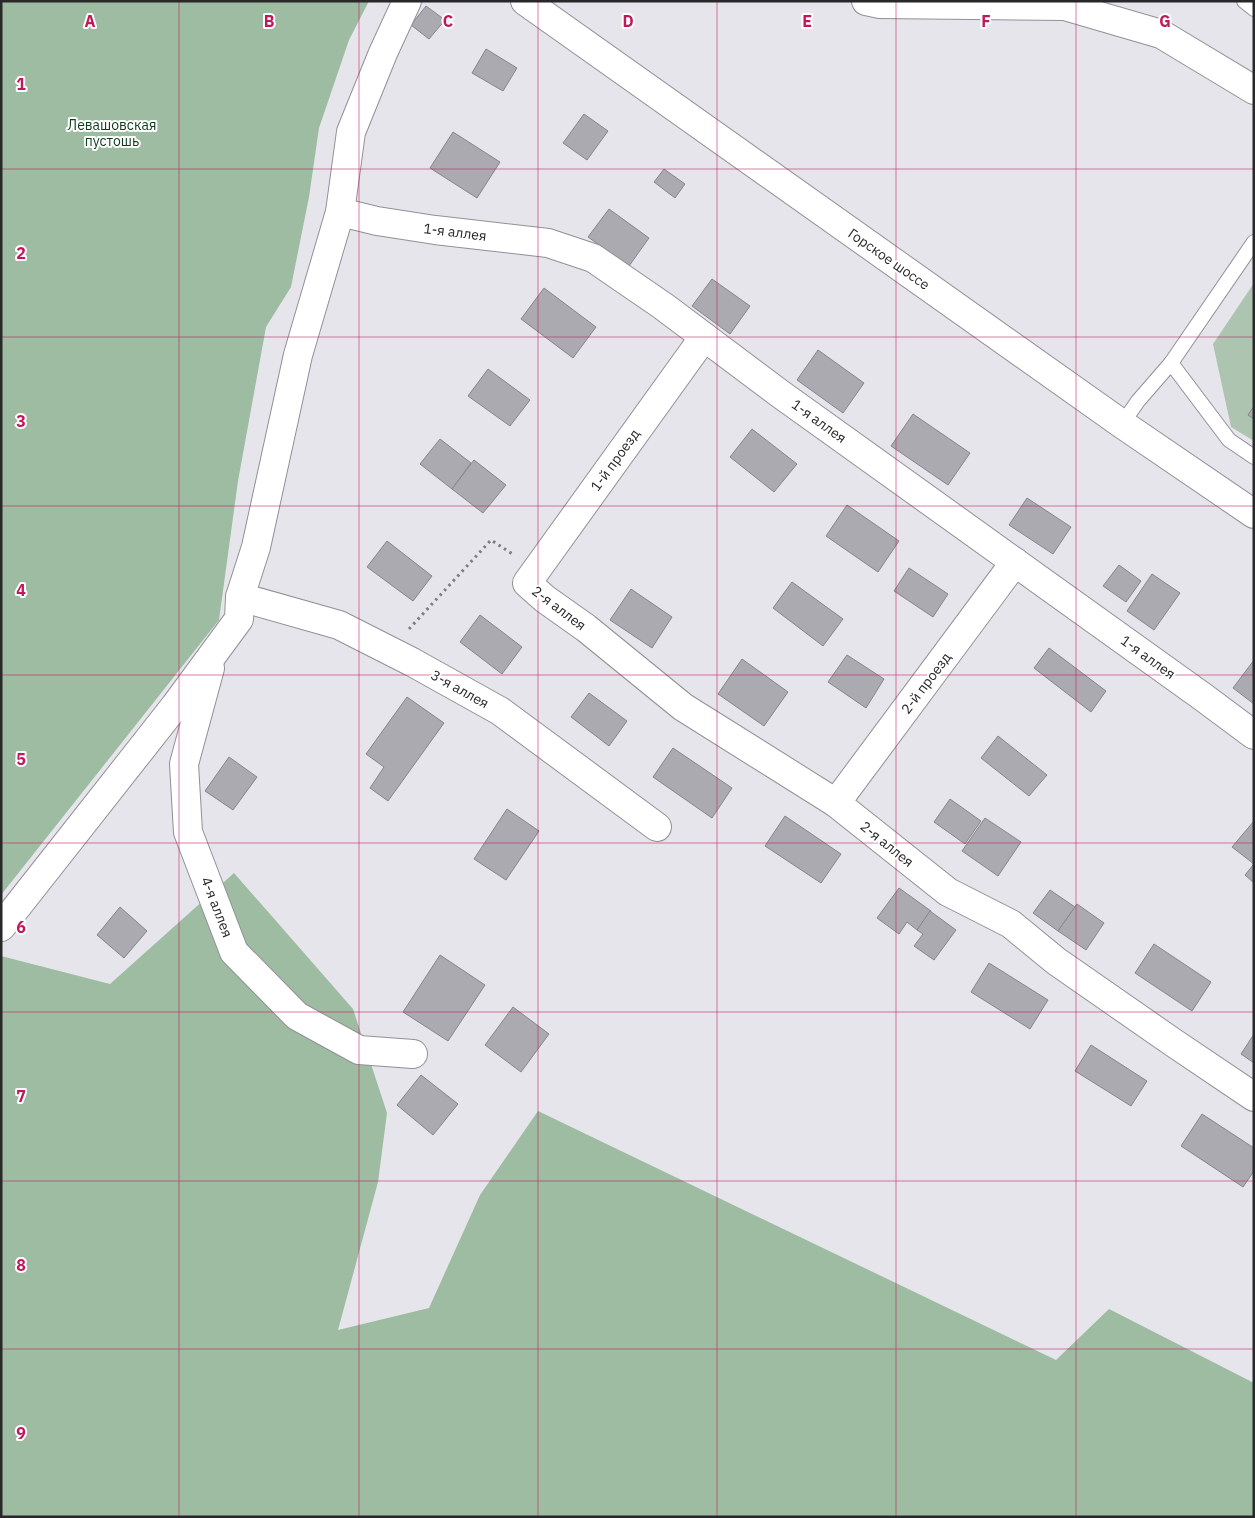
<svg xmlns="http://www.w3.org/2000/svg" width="1255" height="1518" viewBox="0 0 1255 1518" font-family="'IBM Plex Sans',sans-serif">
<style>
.green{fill:#adc5b0}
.forest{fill:#9dbca1}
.building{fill:#acaab1;stroke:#87858b}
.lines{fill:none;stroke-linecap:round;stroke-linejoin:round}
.lane-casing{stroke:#929096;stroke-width:16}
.street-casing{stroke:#929096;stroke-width:30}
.secondary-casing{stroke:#929096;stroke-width:30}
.path{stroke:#7f7d81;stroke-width:3;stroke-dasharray:2.5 4;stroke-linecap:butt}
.lane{stroke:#fff;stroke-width:14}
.street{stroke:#fff;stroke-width:28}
.secondary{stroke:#fff;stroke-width:28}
.grid{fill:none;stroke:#c2185b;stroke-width:1;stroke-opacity:0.55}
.labels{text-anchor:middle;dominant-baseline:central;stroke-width:4;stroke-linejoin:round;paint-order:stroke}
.park-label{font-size:14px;fill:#0b3e1a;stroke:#fff}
.street-label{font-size:14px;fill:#282729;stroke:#fff}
.grid-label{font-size:16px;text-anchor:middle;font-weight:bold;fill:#c2185b;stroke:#fff;stroke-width:4;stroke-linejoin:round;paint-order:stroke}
</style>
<rect width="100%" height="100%" fill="#e7e5ec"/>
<path class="green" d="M1254 283V441L1231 427 1213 344Z"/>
<g class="forest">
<path d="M1 1H369L349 40 319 128 309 197 291 287 266 327 238 481 219 620 1 895Z"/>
<path d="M234 873 353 1009 387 1113 378 1182 338 1330 429 1308 480 1195 538 1111 1056 1360 1109 1309 1254 1383V1517H1V956L110 984Z"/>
</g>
<g class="building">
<path d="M426 6 445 20 429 39 411 25Z"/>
<path d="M486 49 517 68 503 91 472 73Z"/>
<path d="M584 114 608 131 587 160 563 143Z"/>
<path d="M453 132 500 162 477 198 430 168Z"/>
<path d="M664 169 685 184 675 198 654 182Z"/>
<path d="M609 209 649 238 629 266 588 237Z"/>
<path d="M712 279 750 306 730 334 692 306Z"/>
<path d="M544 288 596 327 573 358 521 319Z"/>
<path d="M818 350 864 383 843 413 797 380Z"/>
<path d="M488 369 530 400 510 426 468 396Z"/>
<path d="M1254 406V419L1248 415Z"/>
<path d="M913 414 970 453 948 485 891 446Z"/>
<path d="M752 429 797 464 774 492 730 457Z"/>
<path d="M440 439 471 463 452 489 420 464Z"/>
<path d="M474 460 506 485 483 513 452 489Z"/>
<path d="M1027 498 1071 527 1053 554 1009 525Z"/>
<path d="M847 505 899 541 878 572 826 536Z"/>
<path d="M387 541 432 576 413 601 367 567Z"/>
<path d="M1119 565 1141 581 1126 602 1103 586Z"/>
<path d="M909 568 948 594 933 617 894 591Z"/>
<path d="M1152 574 1180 593 1154 630 1127 611Z"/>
<path d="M792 582 843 619 823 646 773 608Z"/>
<path d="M631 589 672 617 652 648 610 620Z"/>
<path d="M480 615 522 647 502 674 460 642Z"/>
<path d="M1049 648 1106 691 1091 712 1034 668Z"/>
<path d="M847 655 884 679 866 708 828 682Z"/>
<path d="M742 659 788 692 764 726 718 694Z"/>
<path d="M1254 660V704L1233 688Z"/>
<path d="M589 693 627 721 609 746 571 717Z"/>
<path d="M407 697 444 723 388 801 370 788 384 767 366 754Z"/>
<path d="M998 736 1047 775 1029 796 981 758Z"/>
<path d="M673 748 732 788 712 818 653 777Z"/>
<path d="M229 757 257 777 233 810 205 791Z"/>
<path d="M950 799 981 821 965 844 934 822Z"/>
<path d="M507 809 539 831 506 880 474 859Z"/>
<path d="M785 816 841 854 821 883 765 846Z"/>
<path d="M985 818 1021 842 998 876 962 851Z"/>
<path d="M1254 821V864L1232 847Z"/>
<path d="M1254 864V883L1245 875Z"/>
<path d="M899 888 931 911 917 930 907 922 899 934 877 918Z"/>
<path d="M1050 890 1075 907 1058 931 1033 913Z"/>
<path d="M1077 904 1104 923 1086 950 1058 931Z"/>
<path d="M120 907 147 931 124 958 97 935Z"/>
<path d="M930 911 956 930 934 960 914 946 923 934 917 930Z"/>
<path d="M1154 944 1211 982 1192 1011 1135 973Z"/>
<path d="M440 955 485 985 448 1041 403 1012Z"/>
<path d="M989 963 1048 1000 1030 1029 971 992Z"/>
<path d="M513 1007 549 1034 521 1072 485 1045Z"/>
<path d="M1254 1034V1063L1241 1054Z"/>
<path d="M1091 1045 1147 1081 1131 1106 1075 1071Z"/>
<path d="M421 1075 458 1104 433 1135 397 1105Z"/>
<path d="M1202 1114 1254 1148V1171L1243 1187 1181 1146Z"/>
</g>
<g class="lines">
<defs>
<g id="lane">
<path d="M1244 1 1254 9"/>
<path d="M1171 363 1229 440 1254 457"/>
<path d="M1122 424 1138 401 1171 363 1254 242"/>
</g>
<g id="street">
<path d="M866 1 880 4 1065 6 1161 34 1254 90"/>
<path d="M340 212 377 221 435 230 548 243 593 258 663 306 779 393 1203 697 1254 735"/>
<path d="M704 337 527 583 545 599 586 628 683 707 836 803 948 892 1011 924 1056 961 1171 1041 1254 1097"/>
<path d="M240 597 339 625 412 662 500 711 657 827"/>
<path d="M210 668 184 764 188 832 234 952 297 1016 359 1050 413 1054"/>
<path d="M836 803 1015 562"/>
<path d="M1 927 175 706 239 619 240 597 256 547 298 355 340 212 351 132 383 53 407 1"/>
</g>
<path id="secondary" d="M525 1 1122 424 1254 514"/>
</defs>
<use href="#lane" class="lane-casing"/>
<use href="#street" class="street-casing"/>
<use href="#secondary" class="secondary-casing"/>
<path class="path" d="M409 629 491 540 514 555"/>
<use href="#lane" class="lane"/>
<use href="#street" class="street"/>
<use href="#secondary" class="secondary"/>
</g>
<path class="grid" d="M179 1V1517M359 1V1517M538 1V1517M717 1V1517M896 1V1517M1076 1V1517M1 169H1254M1 337H1254M1 506H1254M1 675H1254M1 843H1254M1 1012H1254M1 1181H1254M1 1349H1254"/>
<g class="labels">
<g class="park-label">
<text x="112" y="125">Левашовская<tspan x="112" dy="16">пустошь</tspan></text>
</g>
<g class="street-label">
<text transform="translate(455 232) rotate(7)">1-я аллея</text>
<text transform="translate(889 259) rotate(35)">Горское шоссе</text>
<text transform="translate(819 421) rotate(36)">1-я аллея</text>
<text transform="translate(615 460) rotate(-54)">1-й проезд</text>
<text transform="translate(559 608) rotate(37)">2-я аллея</text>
<text transform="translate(1148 657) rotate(36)">1-я аллея</text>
<text transform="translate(926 683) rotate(-53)">2-й проезд</text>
<text transform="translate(460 689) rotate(29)">3-я аллея</text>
<text transform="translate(887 844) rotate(39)">2-я аллея</text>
<text transform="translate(217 907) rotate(69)">4-я аллея</text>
</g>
</g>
<g class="grid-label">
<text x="90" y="27">A</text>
<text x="269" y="27">B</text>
<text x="448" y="27">C</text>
<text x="628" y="27">D</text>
<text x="807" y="27">E</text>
<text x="986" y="27">F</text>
<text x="1165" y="27">G</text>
<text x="21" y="90">1</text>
<text x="21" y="259">2</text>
<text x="21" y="427">3</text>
<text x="21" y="596">4</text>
<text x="21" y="765">5</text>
<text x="21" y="933">6</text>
<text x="21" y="1102">7</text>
<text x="21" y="1271">8</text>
<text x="21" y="1439">9</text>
</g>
<rect width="1255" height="1518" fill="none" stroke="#282729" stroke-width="5"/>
</svg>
